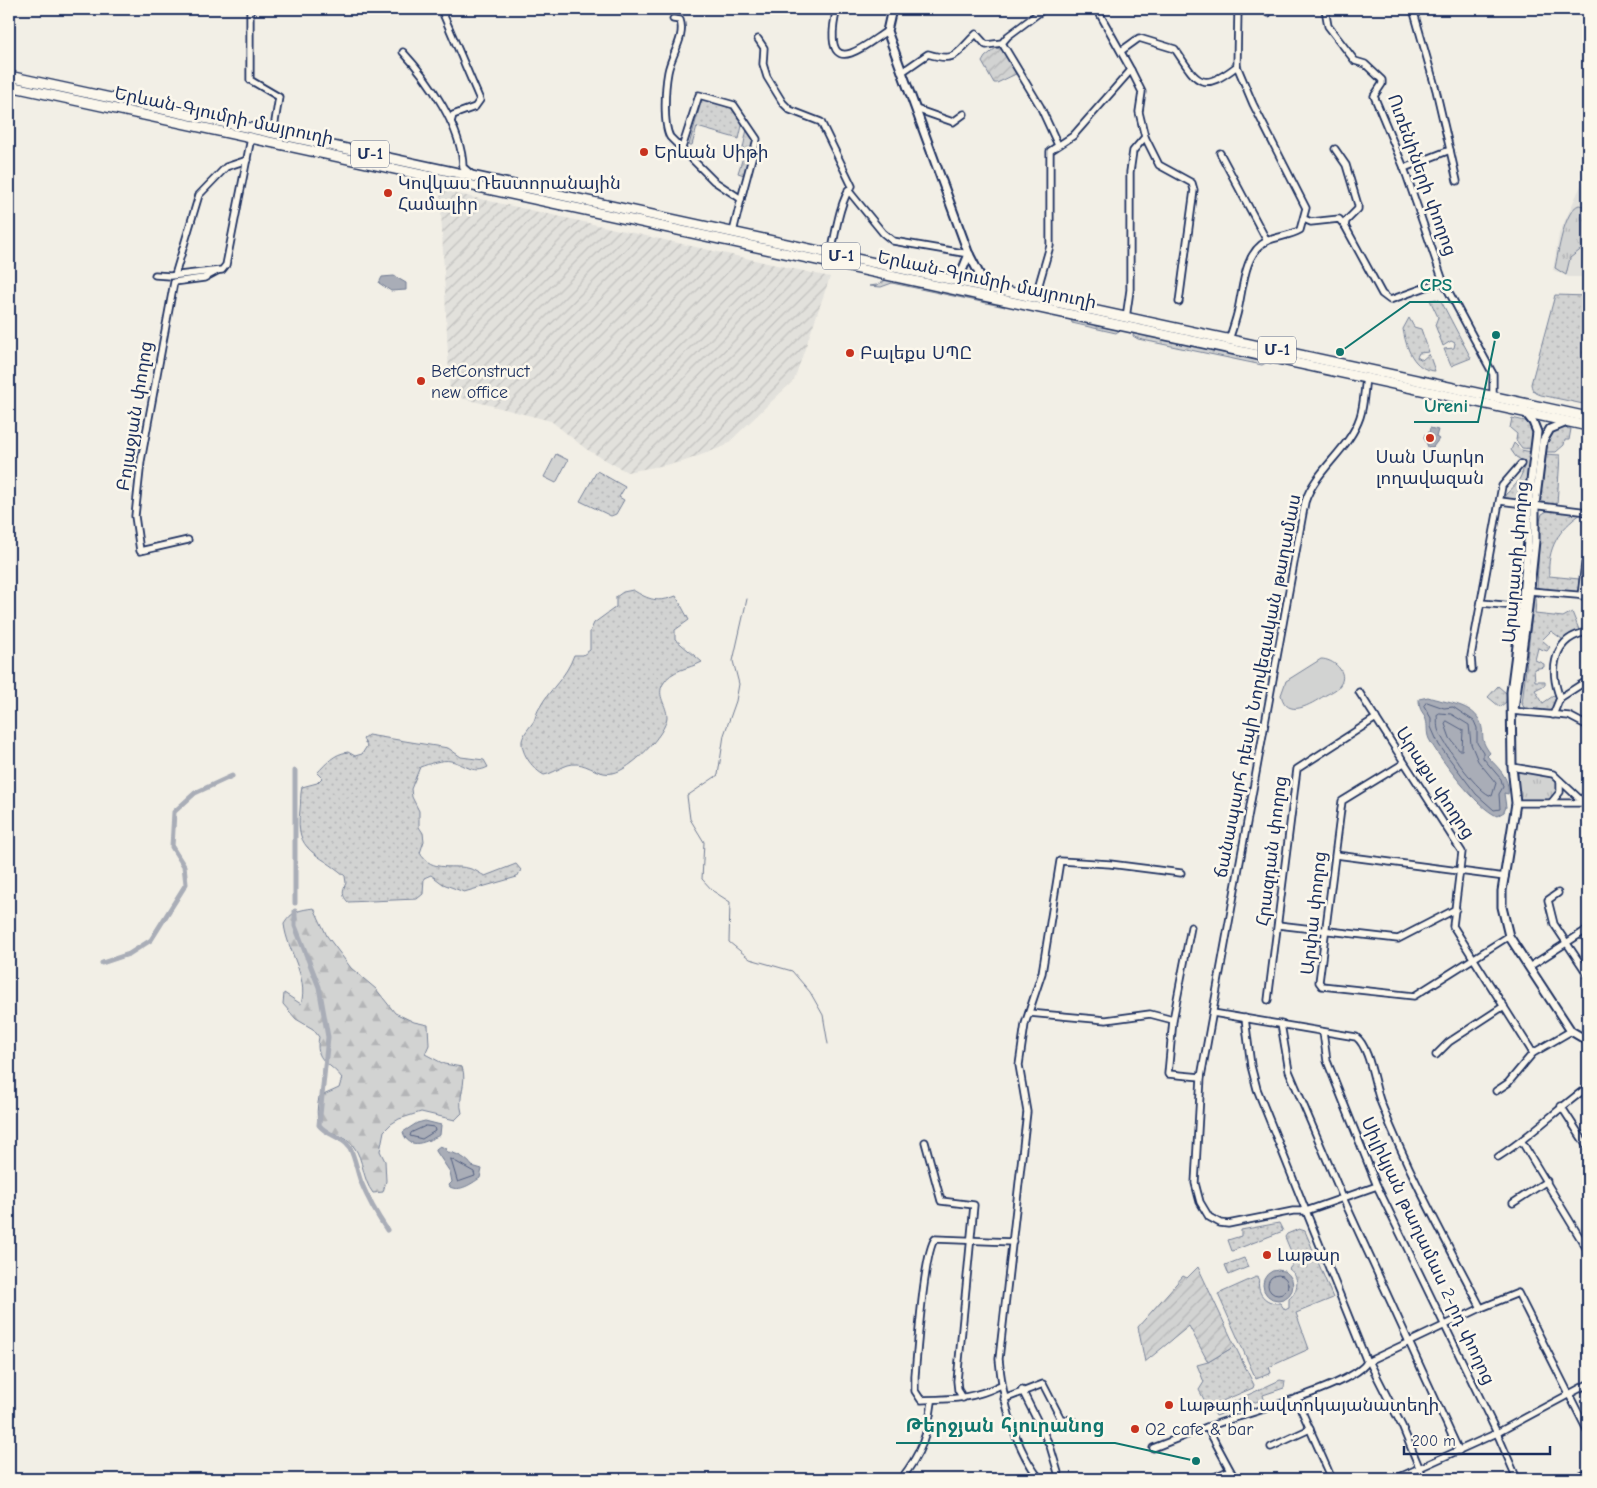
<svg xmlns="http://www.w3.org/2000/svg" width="1597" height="1488" viewBox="0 0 1597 1488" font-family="'Comic Neue','Noto Sans Armenian',sans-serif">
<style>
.built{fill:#e2e1dc}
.industrial{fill:url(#industrial-furrows)}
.grass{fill:url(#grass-dots);stroke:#768198}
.forest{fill:url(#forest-firs);stroke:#768198}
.park{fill:url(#park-tufts);stroke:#768198}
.garden{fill:url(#garden-furrows);stroke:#768198}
.pitch{fill:#d2d3d2;stroke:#768198}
.water{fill:#a9adb7;stroke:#707b93}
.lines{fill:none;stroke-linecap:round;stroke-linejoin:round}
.shore{stroke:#546182;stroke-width:1}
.stream{stroke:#707b93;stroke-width:1}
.canal{stroke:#a9adb7;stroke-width:5}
.minor-casing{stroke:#1b2f5e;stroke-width:9}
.tertiary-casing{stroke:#1b2f5e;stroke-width:11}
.trunk-casing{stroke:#1b2f5e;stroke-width:12}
.minor{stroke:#fbf7ec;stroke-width:5.5}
.tertiary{stroke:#fbf7ec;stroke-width:7}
.trunk{stroke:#fbf7ec;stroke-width:9}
.poi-dot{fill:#c8321e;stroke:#fbf7ec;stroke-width:2}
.labels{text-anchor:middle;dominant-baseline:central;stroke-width:5;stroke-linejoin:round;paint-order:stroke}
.shield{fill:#fbf7ec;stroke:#5e6b89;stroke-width:1}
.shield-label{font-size:16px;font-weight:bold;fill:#1b2f5e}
.street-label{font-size:18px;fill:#1b2f5e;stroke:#fbf7ec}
.poi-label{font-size:18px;fill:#1b2f5e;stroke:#fbf7ec;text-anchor:start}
.leader{fill:none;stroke:#0f766e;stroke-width:2}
.callout-dot{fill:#0f766e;stroke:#fbf7ec;stroke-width:2}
.callout-label{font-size:19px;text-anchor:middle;font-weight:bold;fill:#0f766e;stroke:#fbf7ec;stroke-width:5;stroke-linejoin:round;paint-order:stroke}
</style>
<defs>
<pattern id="industrial-furrows" width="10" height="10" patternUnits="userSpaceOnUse" patternTransform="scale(1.25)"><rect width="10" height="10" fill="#e2e1dc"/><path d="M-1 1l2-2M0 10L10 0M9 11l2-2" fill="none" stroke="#c1c1bf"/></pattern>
<pattern id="grass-dots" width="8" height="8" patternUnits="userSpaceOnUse" patternTransform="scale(1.25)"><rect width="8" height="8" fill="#d2d3d2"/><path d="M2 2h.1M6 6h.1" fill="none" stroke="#b4b5b7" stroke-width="1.8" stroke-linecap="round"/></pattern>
<pattern id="forest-firs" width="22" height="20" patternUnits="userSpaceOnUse" patternTransform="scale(1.25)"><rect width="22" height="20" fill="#d2d3d2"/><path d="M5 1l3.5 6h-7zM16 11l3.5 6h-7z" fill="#b4b5b7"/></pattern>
<pattern id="park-tufts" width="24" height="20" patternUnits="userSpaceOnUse" patternTransform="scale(1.25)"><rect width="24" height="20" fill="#d2d3d2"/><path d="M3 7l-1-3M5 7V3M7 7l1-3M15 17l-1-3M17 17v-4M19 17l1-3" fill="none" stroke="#b4b5b7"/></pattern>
<pattern id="garden-furrows" width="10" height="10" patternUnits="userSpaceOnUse" patternTransform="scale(1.25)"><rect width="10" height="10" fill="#d2d3d2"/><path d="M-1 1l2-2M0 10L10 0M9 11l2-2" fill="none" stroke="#b4b5b7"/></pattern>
</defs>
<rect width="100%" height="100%" fill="#f2efe6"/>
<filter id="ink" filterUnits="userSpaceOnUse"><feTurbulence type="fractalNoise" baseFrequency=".02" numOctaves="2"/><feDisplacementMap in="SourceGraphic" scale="10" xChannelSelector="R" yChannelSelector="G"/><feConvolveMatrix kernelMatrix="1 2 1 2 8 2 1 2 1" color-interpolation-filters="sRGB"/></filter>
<g filter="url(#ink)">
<path class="built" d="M1588 170V277H1568L1553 270 1559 234Z"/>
<path class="industrial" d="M440 190 830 277 794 380 725 446 682 462 627 472 586 449 551 421 450 395Z"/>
<g class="grass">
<path d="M702 99 735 109 743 121 739 139 697 127 692 145H689Z"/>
<path d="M178 116 725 233 724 237 177 119Z"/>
<path d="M747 129 754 141 744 175 738 173 744 154 742 153Z"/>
<path d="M889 278 1000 303 1005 307 892 283 881 287 869 286 877 285Z"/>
<path d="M1555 295 1588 296V405L1541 395C1535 393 1532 391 1531 384Z"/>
<path d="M1436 299 1441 301 1471 358 1451 366 1444 349 1454 348 1455 343 1451 341 1443 346 1435 325 1438 317 1430 300Z"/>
<path d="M1409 318 1414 327 1421 329 1429 352 1419 353 1417 357 1422 360 1429 354 1435 371C1413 370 1406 347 1403 329Z"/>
<path d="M1071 319 1119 328 1120 330 1116 333 1072 323Z"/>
<path d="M1134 332 1267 360 1268 362 1262 365 1138 339 1133 336Z"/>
<path d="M1512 418 1525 421 1533 429 1532 449 1522 448 1516 440 1517 434 1510 428Z"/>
<path d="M1562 428 1571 429 1569 440H1565L1564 445 1556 452H1545C1547 438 1548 432 1562 428Z"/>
<path d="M1514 443 1521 450 1532 452 1526 497 1522 502 1505 499 1506 494C1518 484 1522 477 1525 462L1516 457 1511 450Z"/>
<path d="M1544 454 1560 455 1557 505 1539 503Z"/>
<path d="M597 471 625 487 619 497 624 500 616 514 611 516 580 501Z"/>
<path d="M1549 510 1581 514C1559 529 1547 548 1549 576L1579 579 1578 594 1537 588 1540 521 1542 514Z"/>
<path d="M633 590C649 600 658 603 676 596L689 620 675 630V639L702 662C689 669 671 669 663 684 656 696 667 705 667 717 666 735 630 770 613 773 600 776 589 765 577 764 564 763 556 773 544 775 534 770 521 754 522 741 523 734 530 727 534 721 536 716 537 711 540 707 551 687 566 678 574 655H583L590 650V632L594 623 616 607V597L623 592Z"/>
<path d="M1538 595H1540L1536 599 1535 614 1563 617 1572 612 1580 632 1564 643 1562 639 1551 631 1542 640 1550 647 1547 651 1538 648 1535 660 1544 664V667L1534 669 1535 681H1545V685L1535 690 1543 703 1556 694 1559 699 1552 712 1525 709 1522 704 1534 597Z"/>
<path d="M1498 686 1507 694 1506 702 1500 707 1488 697Z"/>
<path d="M368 735 448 748 461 757 484 760 488 767C473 775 465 764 451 761 442 759 429 764 420 767L411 789 412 797 419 811V827L423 833 424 841 420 853C432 874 454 863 471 869 476 870 480 874 485 876L516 864 521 870 517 877 464 892 443 884 431 875 424 878 423 894 417 899 348 902C342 896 342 891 346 883L345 876C318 852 294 853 300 810 301 802 300 795 302 787L317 783 322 778 317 773C327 763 333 754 348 752L355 756 362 754 367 746 363 739Z"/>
<path d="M1279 1223 1283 1231 1232 1251 1228 1240 1241 1236V1230Z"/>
<path d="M1299 1229 1305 1231 1333 1298 1296 1313 1309 1349 1269 1367 1271 1373 1256 1379 1218 1294 1256 1277 1259 1278C1256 1293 1265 1304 1280 1303L1285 1310 1289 1308V1299C1299 1290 1300 1277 1289 1269L1293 1264 1292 1254 1285 1237 1287 1234Z"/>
<path d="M1244 1258 1248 1267 1229 1275 1225 1265Z"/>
<path d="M1235 1346 1254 1385 1253 1388 1208 1407 1199 1390 1204 1382 1197 1365 1208 1362Z"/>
<path d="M1280 1380 1285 1381 1284 1388 1263 1395 1264 1399 1216 1416 1214 1412 1220 1408Z"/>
</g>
<path class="forest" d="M314 908 327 936 351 968 376 989 395 1013 414 1022 428 1025 429 1045 425 1054 444 1064 462 1067C468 1083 457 1096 462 1113L455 1120 421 1112 399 1119 391 1124 384 1131 380 1151 385 1161 386 1181 383 1192 373 1193C362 1179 364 1160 354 1147 337 1124 310 1143 319 1097L339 1088 342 1078C329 1061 314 1062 319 1037L313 1029 296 1019 283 1004 284 993 301 1004C309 977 287 951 284 924 292 911 299 910 314 908Z"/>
<g class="park">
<path d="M1579 205 1588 207V244L1570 258 1566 275 1555 268C1558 254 1564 210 1579 205Z"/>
<path d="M1521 770C1533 772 1563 772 1557 791 1556 795 1553 798 1549 800 1542 803 1529 801 1521 801L1518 798V771Z"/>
</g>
<g class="garden">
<path d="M996 48 1004 50 1018 73 997 83H994L982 62 985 57Z"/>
<path d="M1198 1267 1235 1346 1208 1362 1189 1326 1145 1362 1138 1327 1183 1276 1187 1278Z"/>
</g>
<g class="pitch">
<path d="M556 454 568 460 556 483 544 477Z"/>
<path d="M1321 659C1333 659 1349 672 1340 685 1337 690 1329 693 1324 696 1311 704 1287 720 1281 695L1286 681Z"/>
</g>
<g class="water">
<path d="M394 276 406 283V290L391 291 379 283 382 277Z"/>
<path d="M1430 428 1438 430 1436 437 1439 439 1433 447H1428L1424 437 1425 434 1428 436Z"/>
<path d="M1428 697C1445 703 1474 703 1481 724 1485 738 1479 738 1490 753L1487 756C1497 767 1510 777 1508 794L1504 793 1506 807 1504 812 1497 816C1477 808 1439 758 1429 739 1426 732 1428 726 1426 720 1424 711 1419 713 1419 699Z"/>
<path d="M425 1121 441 1125 440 1135C427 1141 409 1152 403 1132L417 1123Z"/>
<path d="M440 1146 445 1148 447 1152C455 1152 468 1159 472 1166L482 1169 480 1178C471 1184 460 1192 450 1187L449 1185 452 1182 450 1172 436 1151V1149Z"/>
<circle cx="1278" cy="1285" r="15"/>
</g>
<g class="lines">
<g class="shore">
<path d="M1427 702 1444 708 1453 707 1474 721 1477 728V743L1483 752V758L1501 779 1503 787 1499 794 1500 809 1494 810 1476 794 1439 745 1431 727V718L1424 706Z"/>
<path d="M1440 713 1451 714 1469 725 1471 744 1478 761 1496 783 1492 796C1479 794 1446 747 1440 734 1436 727 1438 722 1437 715Z"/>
<path d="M1447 721 1463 730 1462 750H1459L1450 738 1445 724Z"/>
<path d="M426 1126 434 1127 435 1131 422 1139 410 1136 411 1133Z"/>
<path d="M451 1159 474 1172 475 1176 458 1182Z"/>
<circle cx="1278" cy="1285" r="10"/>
</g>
<path class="stream" d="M747 599 733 661 739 684 736 701 724 735 718 775 687 796 690 819 704 842 702 879 713 891 730 902 729 942 750 959 792 971 810 992 823 1015 828 1044"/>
<g class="canal">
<path d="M295 903V771"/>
<path d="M295 911V926L319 987 328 1037 319 1125C327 1136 343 1136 350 1148 355 1158 357 1171 361 1182 368 1199 377 1215 387 1230"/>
<path d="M102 963 129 954 151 940 186 884 184 866 172 847 174 812 195 793 232 776"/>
</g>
<defs>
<g id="minor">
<path d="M250 9V80L279 97 273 134"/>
<path d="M441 9 480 100 475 107 453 115 451 122"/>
<path d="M837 9C834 20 825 62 851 53 863 49 876 38 887 31"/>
<path d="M1268 9V13"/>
<path d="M1325 9 1328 26 1355 61 1365 64 1382 80V84L1374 96 1404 168 1443 281 1493 374V395"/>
<path d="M673 19 680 20C686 37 671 55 668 72 665 88 663 124 670 137L714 181 741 199 733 232"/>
<path d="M758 39 764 48 763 64 767 77 783 103 790 110 821 122 852 186C840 199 835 236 831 254"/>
<path d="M1002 43 1040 106 1058 145"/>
<path d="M1121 51 1139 38 1175 49C1197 82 1201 94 1237 66"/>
<path d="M403 52C429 80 462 128 463 167L471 174"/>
<path d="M902 72 928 54C957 63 956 53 976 34L986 45 1002 43 1008 36 1044 9"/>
<path d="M916 109 953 122 964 114"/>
<path d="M1145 137 1159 165 1192 183 1194 190 1179 302"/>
<path d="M682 148 699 95 734 105 757 139 741 199"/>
<path d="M1335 149 1346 165 1358 205V209L1346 221 1345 226 1382 294 1390 300 1443 281"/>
<path d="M1450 150 1457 181"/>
<path d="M1220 153 1267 241"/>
<path d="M1404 168 1450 150 1436 90 1413 9"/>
<path d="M848 190 883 233 893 241 969 254"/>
<path d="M1304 219 1311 222 1339 219 1345 226"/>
<path d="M155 275 170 276 222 270 226 265 251 138"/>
<path d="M175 275 199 195 226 167 247 160"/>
<path d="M1035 298 1050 246V151L1073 136 1131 70 1097 9"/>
<path d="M1126 318 1130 290V172L1133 151 1145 137 1139 112 1142 92 1131 70"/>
<path d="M1229 340C1232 330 1236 320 1238 310 1243 289 1244 252 1267 241 1278 236 1290 236 1300 230L1306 208 1253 104 1237 66 1238 9"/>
<path d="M1500 501 1588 512"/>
<path d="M188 540 140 551 135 516 141 461 174 282 204 278 217 271"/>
<path d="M1530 591 1588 596"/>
<path d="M1581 596 1585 563 1588 557"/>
<path d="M1481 603 1526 607"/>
<path d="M1472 669 1471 656 1502 486 1521 464"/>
<path d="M1359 692 1462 852 1453 926 1533 1053"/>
<path d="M1560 698C1549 670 1553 637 1588 632"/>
<path d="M1511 711 1569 716 1588 726"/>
<path d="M1553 715 1560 698 1588 680"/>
<path d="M1404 763 1342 801 1319 982 1322 986 1414 996 1509 936"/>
<path d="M1512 767 1553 774 1584 803"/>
<path d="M1516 803H1588"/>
<path d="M1551 803 1560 792V781"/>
<path d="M1336 855 1505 877"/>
<path d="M1558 893 1548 900 1554 924 1588 975"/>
<path d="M1278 925 1398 939 1456 909"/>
<path d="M1191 927 1173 1020 1168 1074 1201 1077"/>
<path d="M1529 967 1588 929"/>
<path d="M1268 1000 1297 769 1376 718"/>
<path d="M1029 1013 1106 1020 1150 1014 1173 1020"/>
<path d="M1213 1013 1356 1037C1370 1047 1374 1086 1381 1103 1409 1174 1446 1241 1481 1308"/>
<path d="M1245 1018 1251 1066 1257 1089 1306 1211 1377 1186"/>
<path d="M1281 1024 1289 1071 1343 1198 1459 1451"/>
<path d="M1323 1032 1327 1061 1377 1186 1497 1433 1517 1479"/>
<path d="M1436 1055 1449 1042 1504 1006"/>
<path d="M1496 1091 1508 1083 1533 1053 1571 1031"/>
<path d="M1561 1106 1588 1148"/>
<path d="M925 1142 941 1201 974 1205 957 1381 958 1390 963 1398"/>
<path d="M1522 1142 1588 1251"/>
<path d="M1498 1157C1530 1137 1557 1109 1588 1087"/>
<path d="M1513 1203 1547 1181"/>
<path d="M1369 1361 1402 1426 1424 1479"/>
<path d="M1367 1362 1481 1308 1518 1293 1588 1432"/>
<path d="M1001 1385C973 1399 952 1399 921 1400L915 1391V1376C917 1354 924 1251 935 1239L1013 1242"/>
<path d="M1022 1390 1050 1446 1059 1476"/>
<path d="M1296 1398 1332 1479"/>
<path d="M1004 1399 1043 1384 1061 1419 1072 1420"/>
<path d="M1207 1427 1235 1479"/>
<path d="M1271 1447 1310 1429"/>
<path d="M1153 1448C1171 1441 1189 1434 1207 1427 1237 1416 1354 1386 1367 1362L1306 1211H1293L1228 1224 1220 1223 1209 1217 1200 1202 1195 1183 1201 1077 1305 502C1316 469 1349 450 1360 417 1364 405 1364 391 1366 378"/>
<path d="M901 1479C921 1454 928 1434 932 1402"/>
<path d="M1040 1479C1013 1445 1003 1402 999 1359L1027 1112 1019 1065 1025 1024 1042 973 1060 861 1110 864 1181 873"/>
<path d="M1210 1479 1230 1470"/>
<path d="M1395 1479 1497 1433 1588 1384"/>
<path d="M1572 1479 1588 1473"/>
</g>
<g id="tertiary">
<path d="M892 9 887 31 968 252 986 287"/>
<path d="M952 280 962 271 969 254"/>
<path d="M1526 413 1533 422 1537 432 1528 505V540L1522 607 1511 692 1512 767 1516 803 1502 891V907L1509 936 1529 967 1571 1031 1588 1041"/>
<path d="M1514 709 1528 607 1535 541V505L1543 441 1550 429 1567 422"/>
</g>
<g id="trunk">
<path d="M9 76 1588 417"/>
<path d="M9 86 1588 426"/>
</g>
</defs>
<use href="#minor" class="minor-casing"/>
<use href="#tertiary" class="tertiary-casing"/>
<use href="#trunk" class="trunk-casing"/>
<use href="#minor" class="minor"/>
<use href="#tertiary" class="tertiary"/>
<use href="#trunk" class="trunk"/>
</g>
</g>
<g class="poi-dot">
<circle cx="644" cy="152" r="5"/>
<circle cx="388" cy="193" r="5"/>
<circle cx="850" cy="353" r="5"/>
<circle cx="421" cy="381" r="5"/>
<circle cx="1430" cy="438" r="5"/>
<circle cx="1267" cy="1255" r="5"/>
<circle cx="1169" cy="1405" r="5"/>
<circle cx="1135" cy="1429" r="5"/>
</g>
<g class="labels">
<g class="shield">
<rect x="351" y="140.5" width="38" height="27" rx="4"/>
<rect x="822" y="242.5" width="38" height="27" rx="4"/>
<rect x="1258" y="336.5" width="38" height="27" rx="4"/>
</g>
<g class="shield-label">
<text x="370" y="154">Մ-1</text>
<text x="841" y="256">Մ-1</text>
<text x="1277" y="350">Մ-1</text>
</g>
<g class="street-label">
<text transform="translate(224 116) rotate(12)">Երևան-Գյումրի մայրուղի</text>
<text transform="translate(1422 175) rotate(70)">Ուռենիների փողոց</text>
<text transform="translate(987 280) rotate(12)">Երևան-Գյումրի մայրուղի</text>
<text transform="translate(135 416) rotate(-81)">Բոյաջյան փողոց</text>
<text transform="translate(1516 562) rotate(-85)">Արարատի փողոց</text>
<text transform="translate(1258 686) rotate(-79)">ճանապարհ դեպի Նորվեգական թաղամաս</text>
<text transform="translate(1435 783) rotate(57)">Արաքս փողոց</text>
<text transform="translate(1272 851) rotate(-83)">Հրազդան փողոց</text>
<text transform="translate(1314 913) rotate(-84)">Արփա փողոց</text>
<text transform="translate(1428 1251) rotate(65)">Սիլիկյան թաղամաս 2-րդ փողոց</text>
</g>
<g class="poi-label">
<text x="654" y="152">Երևան Սիթի</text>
<text x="398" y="183">Կովկաս Ռեստորանային<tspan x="398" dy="21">Համալիր</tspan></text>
<text x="860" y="353">Բալեքս ՍՊԸ</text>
<text x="431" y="371">BetConstruct<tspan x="431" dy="21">new office</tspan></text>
<text x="1430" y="457" text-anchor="middle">Սան Մարկո<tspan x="1430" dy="21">լողավազան</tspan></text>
<text x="1277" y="1255">Լաթար</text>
<text x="1179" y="1405">Լաթարի ավտոկայանատեղի</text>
<text x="1145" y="1429">O2 cafe &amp; bar</text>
</g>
</g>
<path class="leader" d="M1340 352L1410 302H1462M1496 335L1478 422H1414M1196 1461L1115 1443H896"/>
<g class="callout-dot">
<circle cx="1340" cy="352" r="5"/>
<circle cx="1496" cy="335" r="5"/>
<circle cx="1196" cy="1461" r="5"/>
</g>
<g class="callout-label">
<text x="1436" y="291">CPS</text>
<text x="1446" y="412">Ureni</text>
<text x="1005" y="1432">Թերջյան հյուրանոց</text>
</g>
<rect width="1597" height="1488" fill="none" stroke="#fbf7ec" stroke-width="30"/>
<rect x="15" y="15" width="1567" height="1458" fill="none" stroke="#1b2f5e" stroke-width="2" filter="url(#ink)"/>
<path d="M1404 1446v8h146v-8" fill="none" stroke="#1b2f5e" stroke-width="2.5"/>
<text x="1412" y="1446" font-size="15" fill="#1b2f5e" stroke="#fbf7ec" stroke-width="4" paint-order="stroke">200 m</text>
</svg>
